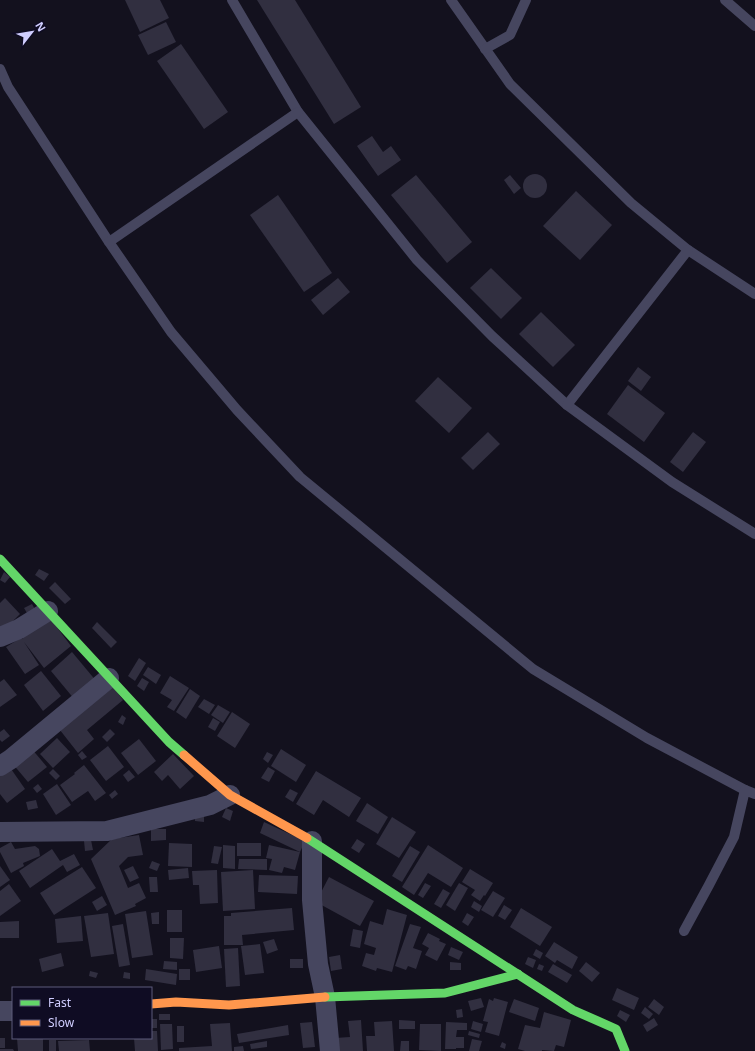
<svg xmlns="http://www.w3.org/2000/svg" width="755" height="1051" viewBox="0 0 755 1051" font-family="'Noto Sans',sans-serif">
<style>
.building{fill:#312f40}
.lines{fill:none;stroke-linecap:round;stroke-linejoin:round}
.lane{stroke:#46465f;stroke-width:10}
.street{stroke:#46465f;stroke-width:20}
.fast{stroke:#63d668;stroke-width:9}
.slow{stroke:#ff974d;stroke-width:9}
</style>
<rect width="100%" height="100%" fill="#13111e"/>
<g class="building">
<path d="M125 0H160L169 18 140 32Z"/>
<path d="M257 0H295L361 107 334 124Z"/>
<path d="M166 22 176 42 148 55 138 35Z"/>
<path d="M181 44 228 112 204 129 157 61Z"/>
<path d="M372 136 383 152 391 146 401 160 378 176 357 146Z"/>
<circle cx="535" cy="186" r="12"/>
<path d="M416 175 472 242 447 263 391 195Z"/>
<path d="M510 175 521 188 514 194 504 180Z"/>
<path d="M576 191 612 225 580 260 543 226Z"/>
<path d="M278 195 332 273 304 292 250 215Z"/>
<path d="M491 268 522 298 501 319 470 288Z"/>
<path d="M338 278 350 292 323 315 311 300Z"/>
<path d="M541 312 575 345 553 367 519 334Z"/>
<path d="M638 367 651 377 641 391 628 381Z"/>
<path d="M438 377 472 408 449 433 415 401Z"/>
<path d="M628 385 665 413 644 442 607 414Z"/>
<path d="M488 432 500 444 473 470 461 458Z"/>
<path d="M693 432 706 442 683 472 670 462Z"/>
<path d="M39 569 49 574 44 581 35 575Z"/>
<path d="M4 572 10 577 5 583 0 580Z"/>
<path d="M55 582 71 599 65 604 49 588Z"/>
<path d="M5 598 20 614 1 633 0 632V603Z"/>
<path d="M32 604 37 613 30 618 24 608Z"/>
<path d="M49 617 71 646 44 668 24 642 39 665 25 674 6 647 21 638 22 639Z"/>
<path d="M97 622 117 642 111 648 92 628Z"/>
<path d="M72 652 97 682 75 700 51 671Z"/>
<path d="M139 658 146 663 135 681 128 676Z"/>
<path d="M148 667 161 675 156 684 143 675Z"/>
<path d="M41 671 61 696 43 711 24 685Z"/>
<path d="M170 676 189 688 174 711 167 707 172 700 160 693Z"/>
<path d="M142 678 149 682 144 691 137 686Z"/>
<path d="M4 679 17 695 0 707V682Z"/>
<path d="M109 682 123 700 87 730 94 739 78 753 56 725Z"/>
<path d="M190 689 200 696 186 719 176 712Z"/>
<path d="M204 699 215 705 209 714 198 707Z"/>
<path d="M218 705 230 712 223 723 211 715Z"/>
<path d="M232 712 250 724 235 748 217 736Z"/>
<path d="M122 715 126 718 123 725 118 722Z"/>
<path d="M213 718 220 722 215 731 208 727Z"/>
<path d="M4 729 10 736 2 742 0 740V732Z"/>
<path d="M110 729 115 734 107 742 102 737Z"/>
<path d="M57 738 70 752 53 768 40 754Z"/>
<path d="M139 739 156 761 138 775 121 753Z"/>
<path d="M108 746 124 767 106 781 90 760Z"/>
<path d="M31 748 47 767 28 782 12 763Z"/>
<path d="M281 749 306 765 296 782 271 766Z"/>
<path d="M82 751 87 757 82 760 78 755Z"/>
<path d="M267 752 273 755 268 763 263 759Z"/>
<path d="M173 754 194 776 180 789 168 775 162 781 154 772Z"/>
<path d="M84 765 106 793 95 801 88 791 72 802 60 785 75 774 74 773Z"/>
<path d="M9 766 25 789 7 803 0 794V773Z"/>
<path d="M268 767 275 771 269 782 261 778Z"/>
<path d="M53 769 60 776 56 780 49 773Z"/>
<path d="M129 770 135 777 128 782 123 775Z"/>
<path d="M316 771 361 798 349 817 323 800 314 815 296 804Z"/>
<path d="M38 784 42 789 37 793 33 788Z"/>
<path d="M57 784 71 805 56 815 43 794Z"/>
<path d="M290 789 298 793 293 802 285 797Z"/>
<path d="M115 790 118 794 112 799 109 795Z"/>
<path d="M36 800 38 808 28 810 26 802Z"/>
<path d="M367 803 388 817 378 834 356 821Z"/>
<path d="M226 808 233 811 230 821 222 817Z"/>
<path d="M195 811 204 812V822L195 821Z"/>
<path d="M392 817 416 832 399 858 376 844Z"/>
<path d="M264 822 305 841 300 852 260 833Z"/>
<path d="M151 829H166V840L151 841Z"/>
<path d="M139 835 143 855 128 857 119 866 128 888 139 883 146 898 135 904 136 906 115 915 91 859 112 839Z"/>
<path d="M357 839 365 844 359 853 351 848Z"/>
<path d="M91 840 93 850 85 851 84 841Z"/>
<path d="M11 842 15 849 35 846 39 849 40 856 23 863 24 866 11 873 0 852V848Z"/>
<path d="M169 843 192 844V867L168 866Z"/>
<rect x="237" y="843" width="24" height="13"/>
<path d="M223 845 235 846V869L223 868Z"/>
<path d="M269 845 300 852 295 870 284 867 282 873 269 870 272 859 266 858Z"/>
<path d="M428 845 463 868 451 887 428 873 414 895 402 887Z"/>
<path d="M214 846 222 847 218 864 211 863Z"/>
<path d="M410 846 420 852 402 882 392 876Z"/>
<path d="M52 849 60 861 74 854 80 865 67 872 63 865 30 888 19 871Z"/>
<path d="M239 859H267V870L238 869Z"/>
<path d="M152 861 160 864 157 871 149 868Z"/>
<path d="M0 866 10 880 0 887Z"/>
<path d="M133 866 139 878 130 882 124 870Z"/>
<path d="M82 867 96 888 54 915 40 893Z"/>
<path d="M188 868 189 878 169 880 168 870Z"/>
<path d="M470 869 493 883 485 896 484 895 480 901 471 895 475 890 462 882Z"/>
<path d="M217 870 218 903 200 904 199 885H193L192 871Z"/>
<path d="M253 870 255 909 223 911 221 872Z"/>
<path d="M259 875 298 876 297 894 258 892Z"/>
<path d="M149 877H157L158 892H150Z"/>
<path d="M329 877 374 901 360 926 316 902Z"/>
<path d="M425 883 431 886 423 898 418 895Z"/>
<path d="M459 883 468 888 455 911 446 905Z"/>
<path d="M9 884 21 901 0 916V891Z"/>
<path d="M443 889 450 893 441 908 434 904Z"/>
<path d="M493 891 505 898 493 917 481 910Z"/>
<path d="M102 896 107 905 97 911 92 902Z"/>
<path d="M474 901 482 906 479 912 471 907Z"/>
<path d="M504 905 512 910 505 920 498 916Z"/>
<path d="M292 908 294 930 242 935 243 945H224V916H231V913Z"/>
<path d="M521 908 552 927 540 946 510 927Z"/>
<path d="M387 909 407 915 392 972 377 968 376 971 362 966 366 953 374 955 376 948 364 944 370 921 383 925Z"/>
<rect x="167" y="910" width="15" height="22"/>
<path d="M146 911 153 955 132 958 125 914Z"/>
<path d="M159 912V924H152L151 913Z"/>
<path d="M108 913 114 954 91 957 84 916Z"/>
<path d="M467 913 474 917 468 926 462 922Z"/>
<path d="M81 916 83 941 57 943 55 919Z"/>
<path d="M19 921V938H0V922Z"/>
<path d="M123 924 130 965 119 967 112 926Z"/>
<path d="M410 924 421 927 413 948 422 951 416 969 408 966 406 970 395 966Z"/>
<path d="M353 929 363 931 360 948 350 946Z"/>
<path d="M428 933 440 939 439 941 446 944 437 961 425 955 429 948 422 944Z"/>
<path d="M170 938H184L183 959 170 958Z"/>
<path d="M274 939 278 950 267 954 263 942Z"/>
<path d="M554 942 578 957 572 969 557 960 555 963 545 956Z"/>
<path d="M260 944 264 973 245 975 241 946Z"/>
<path d="M219 946 222 968 196 972 193 950Z"/>
<path d="M451 947 463 952 459 960 448 955Z"/>
<path d="M238 948 240 986 226 987 224 949Z"/>
<path d="M536 949 543 953 540 959 533 955Z"/>
<path d="M61 953 64 966 42 972 39 959Z"/>
<path d="M340 955 342 969 331 971 329 957Z"/>
<path d="M528 957 536 960 533 968 525 964Z"/>
<rect x="290" y="959" width="13" height="9"/>
<path d="M164 961 177 962V970L163 969Z"/>
<path d="M450 962 461 963V970H450Z"/>
<path d="M586 962 600 973 592 982 579 971Z"/>
<path d="M539 964 544 966 542 971 537 969Z"/>
<path d="M553 964 572 975 567 983 548 972Z"/>
<path d="M146 969 177 974 176 985 145 980Z"/>
<rect x="179" y="969" width="11" height="11"/>
<path d="M90 971 98 973 96 978 89 976Z"/>
<path d="M124 972 130 973V979L123 978Z"/>
<path d="M617 988 639 998 634 1010 612 1000Z"/>
<path d="M481 998 484 1007 471 1011 468 1001Z"/>
<path d="M494 998 508 1002 499 1036 485 1032 488 1022 483 1021 489 999 493 1001Z"/>
<path d="M514 999 539 1008 535 1021 509 1012Z"/>
<path d="M654 999 664 1007 659 1015 648 1007Z"/>
<path d="M645 1007 653 1014 649 1019 641 1013Z"/>
<path d="M462 1009 463 1017 457 1018 456 1010Z"/>
<path d="M620 1010 630 1015 626 1022 617 1016Z"/>
<path d="M544 1012 571 1020 564 1047 556 1045 554 1051 542 1050V1051H525L518 1049 525 1025 540 1028Z"/>
<rect x="159" y="1014" width="11" height="6"/>
<path d="M654 1018 658 1025 647 1032 643 1025Z"/>
<rect x="151" y="1019" width="6" height="9"/>
<path d="M361 1020 363 1051H336L335 1038 350 1037 348 1021Z"/>
<path d="M399 1020 415 1021V1029H399Z"/>
<path d="M392 1021 394 1051H367L366 1036H375L374 1022Z"/>
<path d="M473 1021 483 1024 481 1032 471 1029Z"/>
<path d="M312 1022 315 1047 303 1048 300 1023Z"/>
<path d="M446 1022 467 1023V1030H457L456 1037H464V1048H456V1049H445Z"/>
<path d="M230 1023 232 1051H179V1048L212 1046 210 1024Z"/>
<path d="M160 1024H172L173 1049 161 1050Z"/>
<path d="M420 1024H441V1051L419 1050Z"/>
<path d="M288 1025 289 1035 239 1043 237 1034Z"/>
<rect x="177" y="1026" width="7" height="16"/>
<path d="M151 1031H157L158 1051H135L134 1038H151Z"/>
<path d="M469 1031 480 1034 479 1038 468 1035Z"/>
<rect x="0" y="1038" width="5" height="10"/>
<path d="M17 1038H43V1051H18Z"/>
<path d="M472 1039 482 1041 479 1051H469Z"/>
<rect x="49" y="1040" width="7" height="11"/>
<path d="M89 1040 90 1051H59L58 1041Z"/>
<path d="M267 1041V1047L251 1049 250 1044Z"/>
<path d="M401 1041H409V1051H400Z"/>
<path d="M502 1042 506 1044 505 1049 500 1047Z"/>
<path d="M243 1046 244 1051H234V1047Z"/>
<path d="M0 1049H13L14 1051H0Z"/>
</g>
<g class="lines">
<g class="lane">
<path d="M232 0 298 112 417 260 492 336 567 405 672 482 755 534"/>
<path d="M451 0 510 84 631 203 688 250 755 294"/>
<path d="M725 0 755 26"/>
<path d="M485 49 510 35 526 0"/>
<path d="M0 69 8 87 109 242 171 332 237 410 300 477 533 669 647 738 745 790"/>
<path d="M109 242 298 112"/>
<path d="M567 405 688 250"/>
<path d="M684 931 709 885 734 837 745 790 755 794"/>
</g>
<g class="street">
<path d="M0 637 19 629 48 611"/>
<path d="M0 766 11 759 109 678"/>
<path d="M0 832 107 831 210 805 230 795"/>
<path d="M312 841V900L318 964 325 997 330 1051"/>
<path d="M0 1011H13"/>
</g>
<g class="fast">
<path d="M0 559 169 742 184 755"/>
<path d="M307 838 573 1010 616 1029 625 1051"/>
<path d="M325 997 445 993 518 974"/>
</g>
<g class="slow">
<path d="M184 755 230 795 307 838"/>
<path d="M151 1004 176 1002 229 1005 325 997"/>
</g>
</g>
<rect x="12" y="987" width="140" height="52" fill="#0f0c23" stroke="#5c5a7b"/>
<rect x="20" y="1000" width="20" height="6" fill="#63d668" stroke="#5c5a7b"/>
<text x="48" y="1007" font-size="12" fill="#d0ceff">Fast</text>
<rect x="20" y="1020" width="20" height="6" fill="#ff974d" stroke="#5c5a7b"/>
<text x="48" y="1027" font-size="12" fill="#d0ceff">Slow</text>
<g transform="translate(32 32) rotate(59)" stroke="#0f0c23" stroke-width="3" paint-order="stroke">
<path d="M0-3L7 15L0 10L-7 15Z" fill="#d0ceff"/>
<text y="-6" font-size="11" font-weight="bold" text-anchor="middle" fill="#d0ceff">N</text>
</g>
</svg>
